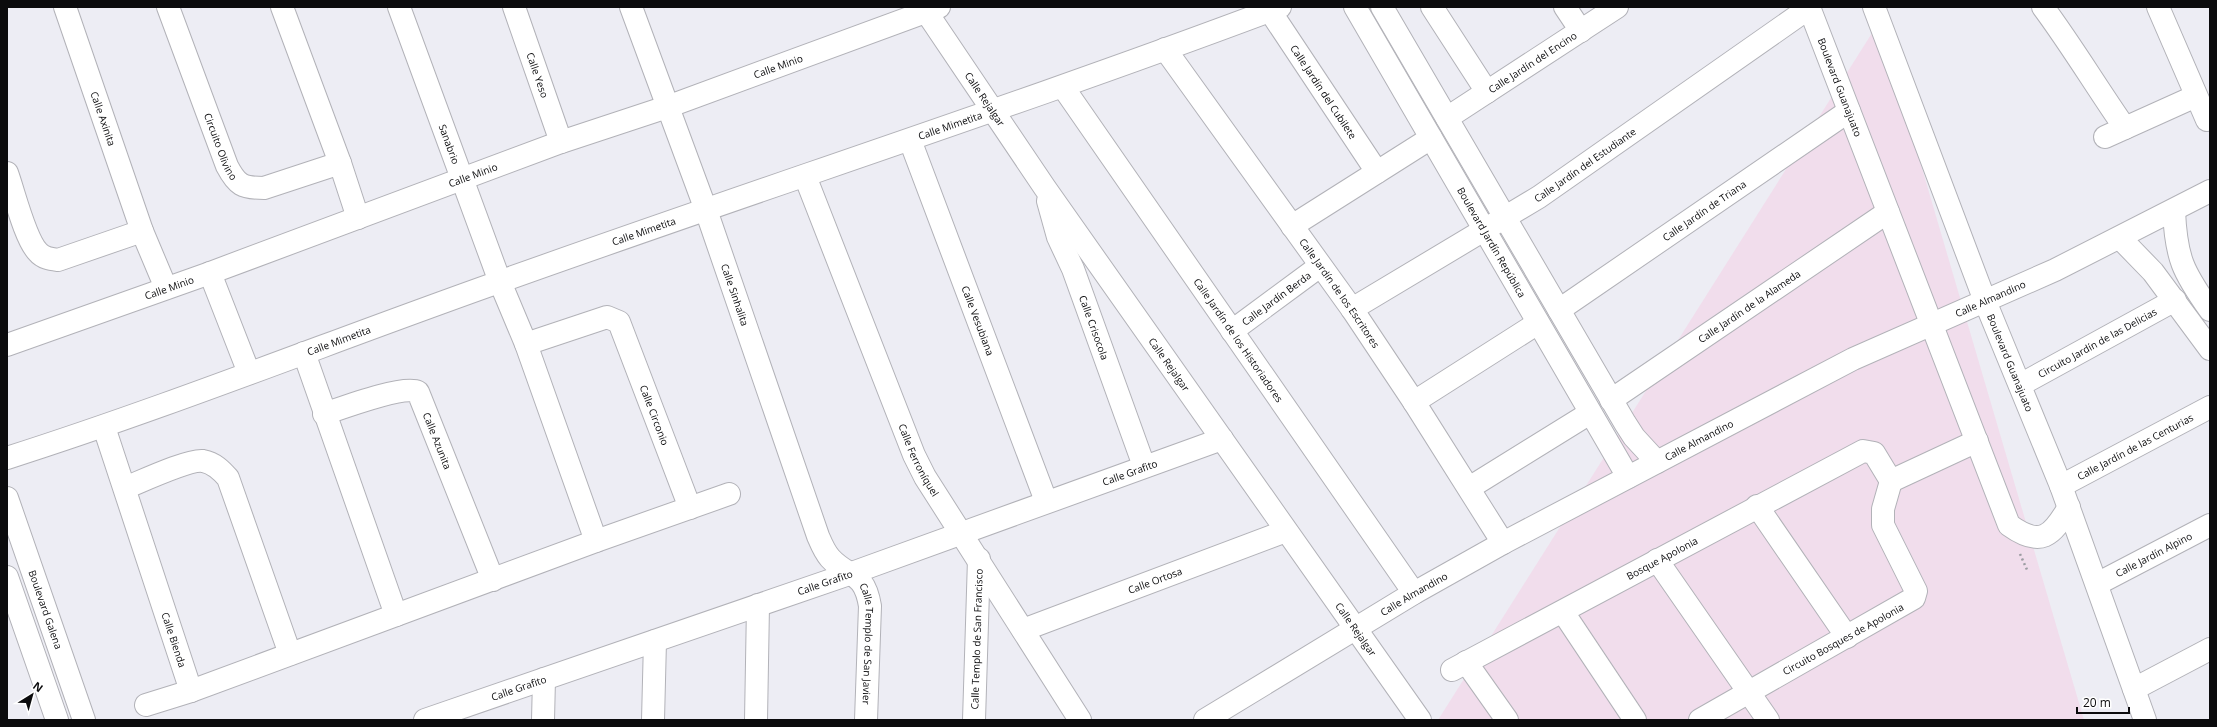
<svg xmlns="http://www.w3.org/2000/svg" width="2217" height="727" viewBox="0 0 2217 727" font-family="'Open Sans',sans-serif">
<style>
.commercial{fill:#f1ddec}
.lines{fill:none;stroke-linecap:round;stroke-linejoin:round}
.minor-casing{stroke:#b2b2b8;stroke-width:24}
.path{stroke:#9c9ca2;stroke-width:2.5;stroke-dasharray:2 3;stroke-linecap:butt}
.minor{stroke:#fff;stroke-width:22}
.labels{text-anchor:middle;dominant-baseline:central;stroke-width:3.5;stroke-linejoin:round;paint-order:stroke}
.street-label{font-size:10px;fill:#0b0b0d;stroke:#fff}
</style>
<rect width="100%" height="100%" fill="#ededf4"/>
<path class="commercial" d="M1879 22 2084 720H1438Z"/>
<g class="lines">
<defs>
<g id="minor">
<path id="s1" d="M65 7 142 231 166 288"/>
<path id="s2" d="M168 7 227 166C237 185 242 188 264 188L340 163"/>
<path d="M282 7 340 163 358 218"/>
<path id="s3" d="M399 7 500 282 526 344 596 541"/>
<path id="s4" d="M514 7 561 142"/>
<path id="s5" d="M631 7 706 210 818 536C821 543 824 551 830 558 849 579 864 570 870 606L866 720"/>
<path id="s6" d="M923 7 1045 188 1420 720"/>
<path id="s7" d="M1355 7 1628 477"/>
<path d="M1382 7 1625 423 1634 437 1657 462"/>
<path d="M1432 7 1487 92"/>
<path d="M1565 7 1581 31"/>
<path id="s8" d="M1809 7 2009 525C2041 548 2052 536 2069 507"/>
<path id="s9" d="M1874 7 1985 301 2061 486 2145 720"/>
<path d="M2043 7C2072 46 2097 88 2125 128"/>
<path d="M2158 7 2207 120"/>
<path id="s10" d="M1270 11 1377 172"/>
<path id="s11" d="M1165 49 1352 309 1414 402 1503 543"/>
<path id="s12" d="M1063 87 1414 593"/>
<path id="s13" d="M1447 118 1617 7"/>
<path d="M2105 137 2196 96"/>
<path id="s14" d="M910 140 1046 501"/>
<path d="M7 173C14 192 25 239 38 252 43 258 50 259 58 260L142 231"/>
<path id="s15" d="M805 176 914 455 925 477 1080 720"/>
<path id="s16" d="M1048 201 1058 237 1073 269 1144 466"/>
<path d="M2174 211C2176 258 2183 272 2210 310"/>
<path d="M1292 226 1431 138"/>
<path d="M2120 238 2153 272 2210 349"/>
<path d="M210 273 249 373"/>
<path id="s17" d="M1352 309 1539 197 1809 8"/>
<path id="s18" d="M1559 310 1849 111"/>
<path id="s19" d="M1232 331 1320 266"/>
<path id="s20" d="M526 344 607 317 619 322 690 508"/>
<path id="s21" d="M7 345 210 273 561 142 667 107 939 7"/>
<path d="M304 353 396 615"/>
<path id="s22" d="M2020 385 2175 300"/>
<path id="s23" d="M1611 400 1888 212"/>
<path d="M1414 402 1538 323"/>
<path id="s24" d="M324 414C342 408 403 385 418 392L493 580"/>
<path id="s25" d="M104 427 191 691"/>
<path id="s26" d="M7 458C173 405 335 340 499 282 759 189 1022 104 1280 7"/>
<path d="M1891 481 1977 441"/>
<path id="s27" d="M2061 486 2210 407"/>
<path d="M125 488C140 482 189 459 203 461 214 463 221 470 228 478L290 654"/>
<path d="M1469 488 1590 413"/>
<path id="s28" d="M7 498 84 720"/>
<path d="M1757 506 1847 637"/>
<path d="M1657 560 1768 720"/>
<path d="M7 577 57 720"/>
<path id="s29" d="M2097 584 2210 525"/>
<path d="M1563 612 1635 720"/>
<path id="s30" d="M1023 630 1286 531"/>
<path d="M1466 662 1507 720"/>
<path id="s31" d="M1452 670 1863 451 1874 453 1891 481 1883 509V525L1916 591 1914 598 1700 720"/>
<path d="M2134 689 2210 649"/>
<path d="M146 705 191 691 596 541 729 494"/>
<path id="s32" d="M425 720 852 573 1222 439"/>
<path d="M543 720 544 679"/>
<path d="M653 720 655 641"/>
<path d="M756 720 758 605"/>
<path id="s33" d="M974 720 979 559"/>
<path id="s34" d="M1205 720 1414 593 1503 543 1853 359 2055 270 2210 191"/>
</g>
</defs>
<use href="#minor" class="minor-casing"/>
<path class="path" d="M2020 554 2028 572"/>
<use href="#minor" class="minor"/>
</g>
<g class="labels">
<g class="street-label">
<text stroke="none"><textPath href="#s13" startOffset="102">Calle Jardín del Encino</textPath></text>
<text stroke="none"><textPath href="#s21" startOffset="820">Calle Minio</textPath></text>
<text stroke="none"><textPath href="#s4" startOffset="72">Calle Yeso</textPath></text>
<text stroke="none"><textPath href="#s8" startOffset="86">Boulevard Guanajuato</textPath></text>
<text stroke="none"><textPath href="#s10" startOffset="97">Calle Jardín del Cubilete</textPath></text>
<text stroke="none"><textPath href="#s6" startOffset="111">Calle Rejalgar</textPath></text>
<text stroke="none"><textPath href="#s1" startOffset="118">Calle Axinita</textPath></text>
<text stroke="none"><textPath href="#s26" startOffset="1000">Calle Mimetita</textPath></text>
<text stroke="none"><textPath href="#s2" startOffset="149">Circuito Olivino</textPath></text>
<text stroke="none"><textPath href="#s3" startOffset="146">Sanabrio</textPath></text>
<text stroke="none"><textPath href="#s17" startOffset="274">Calle Jardín del Estudiante</textPath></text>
<text stroke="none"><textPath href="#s21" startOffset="496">Calle Minio</textPath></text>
<text stroke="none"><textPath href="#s18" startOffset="176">Calle Jardín de Triana</textPath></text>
<text stroke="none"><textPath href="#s26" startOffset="676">Calle Mimetita</textPath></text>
<text stroke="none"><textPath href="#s7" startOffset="272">Boulevard Jardín República</textPath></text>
<text stroke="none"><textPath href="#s21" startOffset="172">Calle Minio</textPath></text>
<text stroke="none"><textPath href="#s11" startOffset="300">Calle Jardín de los Escritores</textPath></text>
<text stroke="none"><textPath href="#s5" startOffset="306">Calle Sinhalita</textPath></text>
<text stroke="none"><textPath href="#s19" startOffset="55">Calle Jardín Berda</textPath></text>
<text stroke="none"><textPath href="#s34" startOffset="892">Calle Almandino</textPath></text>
<text stroke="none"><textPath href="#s23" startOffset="167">Calle Jardín de la Alameda</textPath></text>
<text stroke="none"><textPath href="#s14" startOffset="193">Calle Vesubiana</textPath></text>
<text stroke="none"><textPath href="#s16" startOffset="135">Calle Crisocola</textPath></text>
<text stroke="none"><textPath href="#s26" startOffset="352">Calle Mimetita</textPath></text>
<text stroke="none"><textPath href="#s12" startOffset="308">Calle Jardín de los Historiadores</textPath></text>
<text stroke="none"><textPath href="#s22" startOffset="88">Circuito Jardín de las Delicias</textPath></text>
<text stroke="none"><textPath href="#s9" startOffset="381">Boulevard Guanajuato</textPath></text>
<text stroke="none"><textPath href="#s6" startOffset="434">Calle Rejalgar</textPath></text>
<text stroke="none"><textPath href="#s20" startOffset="198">Calle Circonio</textPath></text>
<text stroke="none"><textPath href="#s24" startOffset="150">Calle Azunita</textPath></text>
<text stroke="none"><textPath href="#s34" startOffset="568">Calle Almandino</textPath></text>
<text stroke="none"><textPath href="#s27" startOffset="84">Calle Jardín de las Centurias</textPath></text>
<text stroke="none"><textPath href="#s15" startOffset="306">Calle Ferroníquel</textPath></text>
<text stroke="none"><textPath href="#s32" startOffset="747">Calle Grafito</textPath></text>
<text stroke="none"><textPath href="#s29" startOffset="64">Calle Jardín Alpino</textPath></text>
<text stroke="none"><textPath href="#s31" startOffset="238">Bosque Apolonia</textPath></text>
<text stroke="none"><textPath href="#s30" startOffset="141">Calle Ortosa</textPath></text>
<text stroke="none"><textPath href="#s32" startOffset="423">Calle Grafito</textPath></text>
<text stroke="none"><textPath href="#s34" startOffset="244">Calle Almandino</textPath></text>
<text stroke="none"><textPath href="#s28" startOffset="118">Boulevard Galena</textPath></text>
<text stroke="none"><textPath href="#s6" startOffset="758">Calle Rejalgar</textPath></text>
<text transform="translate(1843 639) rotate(-29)">Circuito Bosques de Apolonia</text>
<text stroke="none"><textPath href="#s25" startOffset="224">Calle Bienda</textPath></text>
<text stroke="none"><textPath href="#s33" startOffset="81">Calle Templo de San Francisco</textPath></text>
<text stroke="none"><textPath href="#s5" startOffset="689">Calle Templo de San Javier</textPath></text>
<text stroke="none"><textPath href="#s32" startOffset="99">Calle Grafito</textPath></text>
</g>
</g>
<rect width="2217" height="727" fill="none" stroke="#0b0b0d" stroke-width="16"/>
<g transform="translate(32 695) rotate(37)" stroke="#ffffff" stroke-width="3" paint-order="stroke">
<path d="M0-3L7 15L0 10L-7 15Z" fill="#0b0b0d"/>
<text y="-6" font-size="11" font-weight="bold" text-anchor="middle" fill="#0b0b0d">N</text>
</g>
<path d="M2077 707v6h52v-6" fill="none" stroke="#0b0b0d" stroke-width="2"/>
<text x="2083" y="707" font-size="12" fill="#0b0b0d" stroke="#ffffff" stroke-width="3" paint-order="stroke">20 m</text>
</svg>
